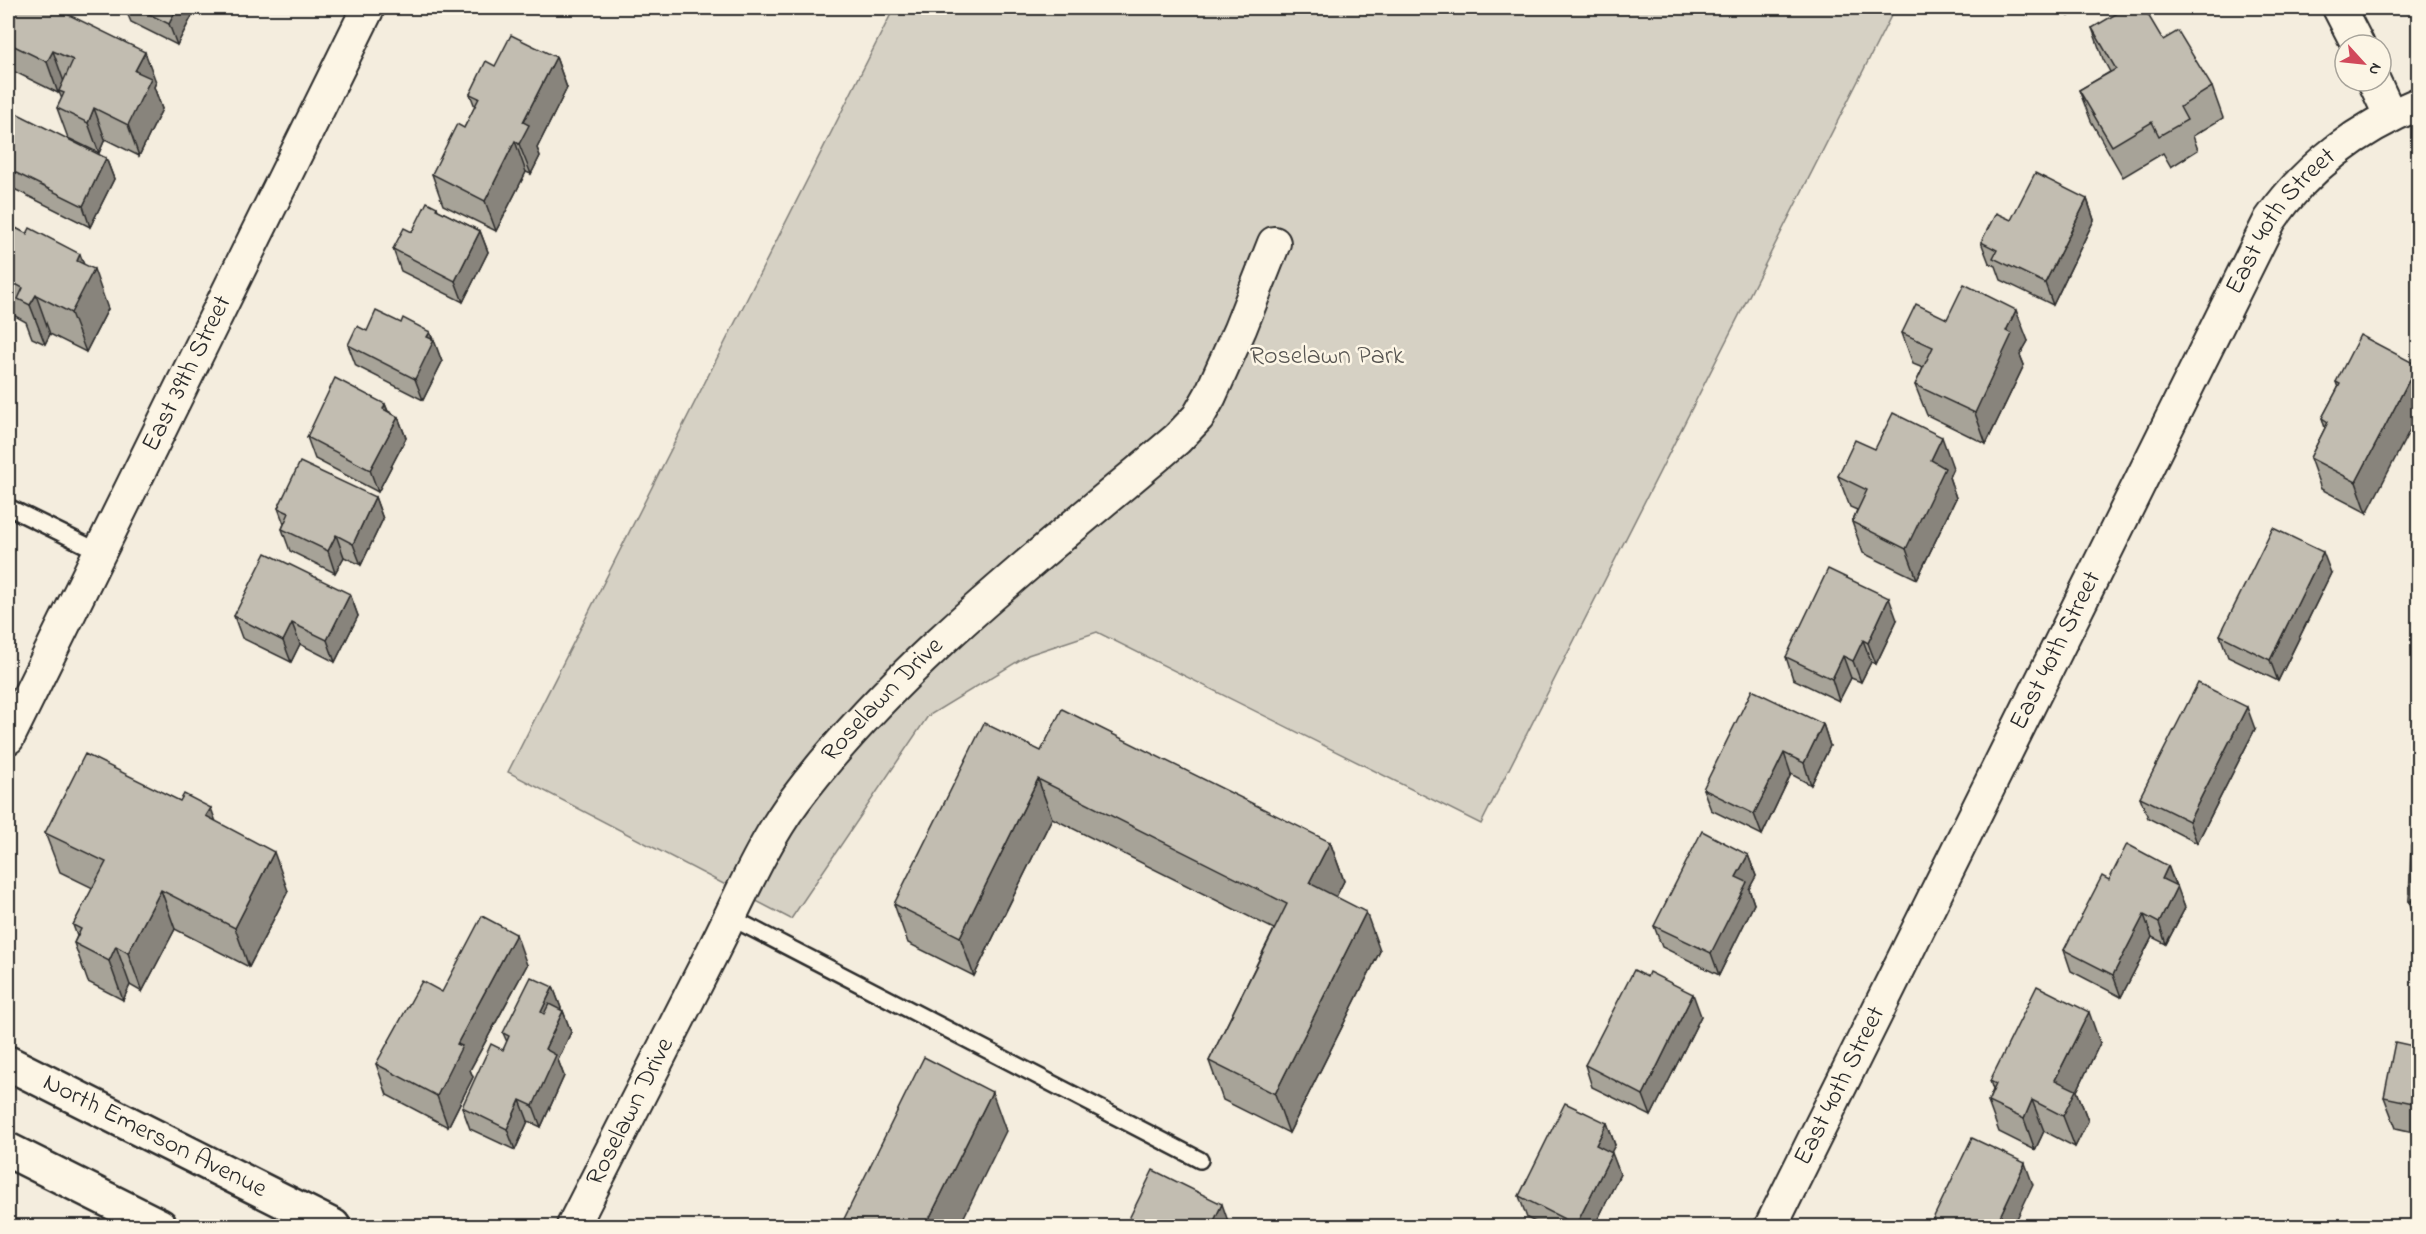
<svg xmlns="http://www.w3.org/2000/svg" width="2426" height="1234" viewBox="0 0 2426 1234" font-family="'Indie Flower',sans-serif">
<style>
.green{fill:#d6d1c4;stroke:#807e78;stroke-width:1.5}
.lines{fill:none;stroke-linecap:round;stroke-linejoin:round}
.lane-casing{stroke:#2b2b2b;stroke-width:20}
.street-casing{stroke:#2b2b2b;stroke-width:36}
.primary-casing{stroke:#2b2b2b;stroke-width:38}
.lane{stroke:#fcf5e5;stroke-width:15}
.street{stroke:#fcf5e5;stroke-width:32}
.primary{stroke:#fcf5e5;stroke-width:33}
.wall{fill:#a7a398;stroke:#2b2b2b;stroke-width:1.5}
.shaded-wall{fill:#88847c;stroke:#2b2b2b;stroke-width:1.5}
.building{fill:#c2bdb1;stroke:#2b2b2b;stroke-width:1.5}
.labels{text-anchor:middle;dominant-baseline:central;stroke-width:5;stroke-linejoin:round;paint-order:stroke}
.street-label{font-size:26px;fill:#2b2b2b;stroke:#fcf5e5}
.park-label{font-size:26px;fill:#565451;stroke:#fcf5e5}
</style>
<rect width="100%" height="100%" fill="#f4edde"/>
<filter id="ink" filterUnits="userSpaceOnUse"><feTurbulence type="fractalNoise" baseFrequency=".0167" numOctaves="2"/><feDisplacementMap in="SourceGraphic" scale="12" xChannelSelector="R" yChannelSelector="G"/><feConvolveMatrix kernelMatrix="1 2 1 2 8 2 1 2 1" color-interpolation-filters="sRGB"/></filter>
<g filter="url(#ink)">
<path class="green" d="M894 8H1895L1481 824 1097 632 1028 655 928 716 791 919 508 772Z"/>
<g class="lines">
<defs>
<g id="lane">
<path d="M8 507 100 552"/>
<path d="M730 917 1200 1160"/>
</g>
<g id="street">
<path d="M2339 8 2358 45"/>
<path d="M2374 81 2390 115"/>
<path id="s1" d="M8 738 368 8"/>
<path id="s2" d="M573 1226C619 1135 666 1043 713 951 738 902 762 844 795 800 898 662 1047 550 1177 439L1198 417 1210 396 1240 329 1274 243"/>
<path id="s3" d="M1771 1226 2270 220C2307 167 2359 128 2418 104"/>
</g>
<g id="primary">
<path id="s4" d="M8 1063 333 1226"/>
<path d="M8 1150 160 1226"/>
</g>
</defs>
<use href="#lane" class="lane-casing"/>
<use href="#street" class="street-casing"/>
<use href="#primary" class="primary-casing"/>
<use href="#lane" class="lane"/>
<use href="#street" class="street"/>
<use href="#primary" class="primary"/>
</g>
<g class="wall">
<path d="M125 8H196L177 45 131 22Z"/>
<path d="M2061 8H2079L2069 16Z"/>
<path d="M8 24 156 82 154 87 162 109 139 156 105 139 99 153 68 138 57 108 62 99 59 92 58 93 11 70 8 60Z"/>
<path d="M2092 28 2163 40 2212 87 2223 118 2193 136 2198 150 2171 167 2163 153 2123 177 2091 121 2079 90 2110 72 2103 59Z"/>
<path d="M556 57 567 88 537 148 540 156 531 174 526 172 496 231 443 205 432 174 464 128 475 107 470 94 495 66Z"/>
<path d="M8 116 106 158 114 179 90 227 8 186Z"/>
<path d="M2087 199 2094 220 2053 305 2001 280 1996 266 1989 263 1981 242 2011 220Z"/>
<path d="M437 207 438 210 480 231 488 252 463 302 401 271 393 249Z"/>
<path d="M8 224 84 265 108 309 86 352 50 334 45 344 32 338 26 322 8 312Z"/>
<path d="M1947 319 2028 341 2020 355 2024 365 1986 444 1927 415 1915 385 1923 368 1913 364 1902 333Z"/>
<path d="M401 323 430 332 442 362 423 400 356 366 348 345 367 331Z"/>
<path d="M2418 369 2367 513 2321 489 2310 458 2325 428 2322 418 2338 388 2336 382Z"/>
<path d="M385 404 388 411 398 417 406 438 378 492 315 459 307 437Z"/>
<path d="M1875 449 1953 468 1949 477 1956 498 1917 579 1863 553 1852 522 1857 510 1850 507 1838 476Z"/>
<path d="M375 497 383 519 361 565 344 557 335 573 290 551 282 529 284 524 278 508Z"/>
<path d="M2331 573 2278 681 2228 657 2220 635Z"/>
<path d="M350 594 358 616 335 662 300 644 291 662 242 638 234 616Z"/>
<path d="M1897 620 1876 664 1871 662 1861 682 1851 678 1839 701 1793 679 1786 657Z"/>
<path d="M1823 724 1830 746 1811 785 1791 774 1762 835 1711 810 1703 789Z"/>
<path d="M2255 729 2197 843 2148 818 2140 797Z"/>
<path d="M1041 751 1330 842 1344 881 1336 897 1380 951 1289 1133 1223 1100 1209 1061 1274 929 1052 818 974 976 908 943 894 904Z"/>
<path d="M215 821 288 891 249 967 175 929 142 992 130 985 123 1000 88 982 74 943 77 936 73 925 93 888 60 872 45 833Z"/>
<path d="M2418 847V928L2409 901Z"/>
<path d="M1748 855 1756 876 1749 889 1754 904 1719 975 1662 947 1654 926Z"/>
<path d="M2168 866 2185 908 2166 944 2152 937 2121 997 2071 971 2064 950 2109 880Z"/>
<path d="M527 965 470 1070 473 1077 448 1127 387 1095 376 1064 442 992Z"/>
<path d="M1647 977 1701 1016 1651 1116 1592 1087 1585 1065Z"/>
<path d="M553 987 561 1008 560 1009 563 1011 571 1032 558 1060 564 1076 541 1127 528 1121 515 1150 470 1129 462 1107 503 1050 507 1042 503 1033Z"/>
<path d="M2100 1043 2077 1091 2088 1121 2075 1147 2044 1131 2035 1150 1999 1132 1988 1102 1993 1090 1990 1081Z"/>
<path d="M2418 1047V1133L2396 1128 2384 1097Z"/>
<path d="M1607 1123 1615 1145 1611 1152 1620 1174 1594 1227H1545L1527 1218 1519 1196Z"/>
</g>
<g class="shaded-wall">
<path d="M177 8H196L177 45 169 24Z"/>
<path d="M2066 8H2079L2069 16Z"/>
<path d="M53 51 64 82 58 93 47 62Z"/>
<path d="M145 52 156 82 154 87 162 109 139 156 128 125 135 71Z"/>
<path d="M556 57 567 88 537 148 540 156 531 174 519 144 523 122Z"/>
<path d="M94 108 105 139 99 153 88 123Z"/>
<path d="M515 141 526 172 496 231 485 201Z"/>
<path d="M106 158 114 179 90 227 83 206Z"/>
<path d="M2087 199 2094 220 2053 305 2045 283Z"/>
<path d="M480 231 488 252 463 302 455 281Z"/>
<path d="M80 254 89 278 94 269 108 309 86 352 71 313 77 261Z"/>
<path d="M36 295 50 334 45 344 30 305Z"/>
<path d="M2016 310 2028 341 2020 355 2024 365 1986 444 1975 413 2006 331Z"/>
<path d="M430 332 433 342 434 340 442 362 423 400 415 379 427 337Z"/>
<path d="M2417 365 2418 369V414L2367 513 2356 482Z"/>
<path d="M385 404 393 425 383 409Z"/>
<path d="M398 417 406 438 378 492 370 470Z"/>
<path d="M1942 437 1953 468 1949 477 1956 498 1917 579 1906 549 1931 460Z"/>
<path d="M375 497 383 519 361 565 353 544Z"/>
<path d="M336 535 344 557 335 573 328 551Z"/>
<path d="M2323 552 2331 573 2278 681 2270 660Z"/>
<path d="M350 594 358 616 335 662 327 640Z"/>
<path d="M1889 598 1897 620 1876 664 1868 643Z"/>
<path d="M292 623 300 644 291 662 283 641Z"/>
<path d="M1863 640 1871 662 1861 682 1853 661Z"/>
<path d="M1843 656 1851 678 1839 701 1832 679Z"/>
<path d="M2247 707 2255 729 2197 843 2189 821Z"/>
<path d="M1823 724 1830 746 1811 785 1804 763Z"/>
<path d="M1784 753 1791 774 1762 835 1754 814Z"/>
<path d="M1038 779 1052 818 974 976 960 937Z"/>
<path d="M211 808 225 847 206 816Z"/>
<path d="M1330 842 1344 881 1323 922 1309 883Z"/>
<path d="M274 852 288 891 249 967 235 928Z"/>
<path d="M1748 855 1756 876 1749 889 1754 904 1719 975 1711 953 1736 877Z"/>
<path d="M2168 866 2176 887 2162 879Z"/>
<path d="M2177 886 2185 908 2166 944 2159 923Z"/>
<path d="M161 890 175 929 142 992 128 953Z"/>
<path d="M1366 912 1380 951 1289 1133 1275 1094Z"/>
<path d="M2144 915 2152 937 2121 997 2113 975Z"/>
<path d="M516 934 527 965 470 1070 473 1077 448 1127 437 1096 457 1044Z"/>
<path d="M116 946 130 985 123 1000 109 961Z"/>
<path d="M553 987 561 1008 549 1034 541 1012Z"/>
<path d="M1693 994 1701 1016 1651 1116 1643 1095Z"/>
<path d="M563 1011 571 1032 558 1060 564 1076 541 1127 533 1106 545 1049Z"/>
<path d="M2089 1012 2100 1043 2077 1091 2088 1121 2075 1147 2063 1116 2055 1080Z"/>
<path d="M992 1092 1006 1131 959 1227H925Z"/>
<path d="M520 1100 528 1121 515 1150 507 1129Z"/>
<path d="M2032 1100 2044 1131 2035 1150 2024 1119Z"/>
<path d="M1607 1123 1615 1145 1604 1166 1596 1145Z"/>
<path d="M1612 1153 1620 1174 1594 1227H1577L1576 1225Z"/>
<path d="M2025 1163 2033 1185 2013 1227H1995Z"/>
<path d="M1222 1204 1230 1227H1211Z"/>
</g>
<g class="building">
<path d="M16 8H55L145 52 135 71 151 78 128 125 94 108 88 123 57 108 64 93 59 91 73 60 53 51 47 62 8 43V24Z"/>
<path d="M137 8H177L169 24Z"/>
<path d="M2126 8H2144L2163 40 2178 31 2212 87 2180 107 2187 120 2159 136 2152 122 2112 146 2079 90 2116 69 2092 28Z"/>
<path d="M511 35 556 57 523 122 529 125 519 144 515 141 485 201 432 174 457 124 464 128 479 98 470 94 486 61 495 66Z"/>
<path d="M10 110 106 158 83 206 8 169V116Z"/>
<path d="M2035 173 2087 199 2045 283 1993 258 1997 250 1981 242 1996 213 2011 220Z"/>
<path d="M427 202 437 207 436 209 480 231 455 281 393 249 404 228 412 232Z"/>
<path d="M8 224 27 234 30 228 80 254 77 261 94 269 71 313 36 295 30 305 18 299 23 288 8 280Z"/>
<path d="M1964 284 2016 310 2006 331 2012 334 1975 413 1915 385 1933 347 1902 333 1916 304 1947 319Z"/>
<path d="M376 311 401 323 403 318 430 332 427 337 434 340 415 379 348 345 357 326 367 331Z"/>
<path d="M2360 335 2417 365 2356 482 2310 458 2328 422 2322 418 2340 384 2336 382Z"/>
<path d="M335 378 385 404 383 409 398 417 370 470 307 437Z"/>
<path d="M1893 413 1942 437 1931 460 1945 468 1906 549 1852 522 1867 490 1838 476 1855 440 1875 449Z"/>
<path d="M300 462 375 497 353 544 336 535 328 551 282 529 289 513 278 508Z"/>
<path d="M2273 528 2323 552 2270 660 2220 635Z"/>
<path d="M266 553 350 594 327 640 292 623 283 641 234 616Z"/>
<path d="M1828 569 1889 598 1868 643 1863 640 1853 661 1843 656 1832 679 1786 657Z"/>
<path d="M2198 683 2247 707 2189 821 2140 797Z"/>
<path d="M1752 690 1823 724 1804 763 1784 753 1754 814 1703 789Z"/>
<path d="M1062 709 1330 842 1309 883 1366 912 1275 1094 1209 1061 1287 904 1038 779 960 937 894 904 984 723 1041 751Z"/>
<path d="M85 754 180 801 184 794 211 808 206 816 274 852 235 928 161 890 128 953 116 946 109 961 74 943 81 929 73 925 106 862 45 833Z"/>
<path d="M1702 831 1748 855 1736 877 1747 882 1711 953 1654 926Z"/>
<path d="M2127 844 2168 866 2162 879 2177 886 2159 923 2144 915 2113 975 2064 950 2102 876 2109 880Z"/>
<path d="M2411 846 2418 847V901H2409Z"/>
<path d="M482 916 516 934 457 1044 462 1046 437 1096 376 1064 422 981 442 992Z"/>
<path d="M1634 970 1647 977 1649 972 1693 994 1643 1095 1585 1065Z"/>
<path d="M531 977 553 987 541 1012 544 1014 549 1004 563 1011 545 1049 556 1055 533 1106 520 1100 507 1129 462 1107 491 1044 503 1050 509 1036 503 1033Z"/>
<path d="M2037 986 2089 1012 2055 1080 2076 1090 2063 1116 2032 1100 2024 1119 1988 1102 1996 1084 1990 1081Z"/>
<path d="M2395 1042 2418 1047V1104L2384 1097Z"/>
<path d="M924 1057 992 1092 925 1227H840Z"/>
<path d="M1565 1103 1607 1123 1596 1145 1612 1153 1576 1225 1519 1196Z"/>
<path d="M1972 1138 2025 1163 1995 1227H1929Z"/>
<path d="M1153 1170 1222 1204 1211 1227H1125Z"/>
<path d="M2361 1220 2384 1227H2359Z"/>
</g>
</g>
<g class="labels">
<g class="street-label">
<text stroke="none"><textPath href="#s3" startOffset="1128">East 40th Street</textPath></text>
<text stroke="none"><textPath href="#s1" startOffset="406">East 39th Street</textPath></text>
<text stroke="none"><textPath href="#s3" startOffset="642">East 40th Street</textPath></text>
<text stroke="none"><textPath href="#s2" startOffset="614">Roselawn Drive</textPath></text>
<text stroke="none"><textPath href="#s3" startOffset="156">East 40th Street</textPath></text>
<text stroke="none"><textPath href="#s2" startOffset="128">Roselawn Drive</textPath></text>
<text stroke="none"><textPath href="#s4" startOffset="164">North Emerson Avenue</textPath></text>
</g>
<g class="park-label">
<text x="1327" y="357">Roselawn Park</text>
</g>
</g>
<rect width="2426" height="1234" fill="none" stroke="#fcf5e5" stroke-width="30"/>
<rect x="15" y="15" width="2396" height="1204" fill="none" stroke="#2b2b2b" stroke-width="2" filter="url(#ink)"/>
<g transform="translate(2363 63) rotate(117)"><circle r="28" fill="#fcf5e5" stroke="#a8a49b" stroke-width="1.5"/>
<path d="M0-4.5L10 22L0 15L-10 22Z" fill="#d1495b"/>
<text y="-9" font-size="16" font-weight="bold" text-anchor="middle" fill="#2b2b2b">N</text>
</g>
</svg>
